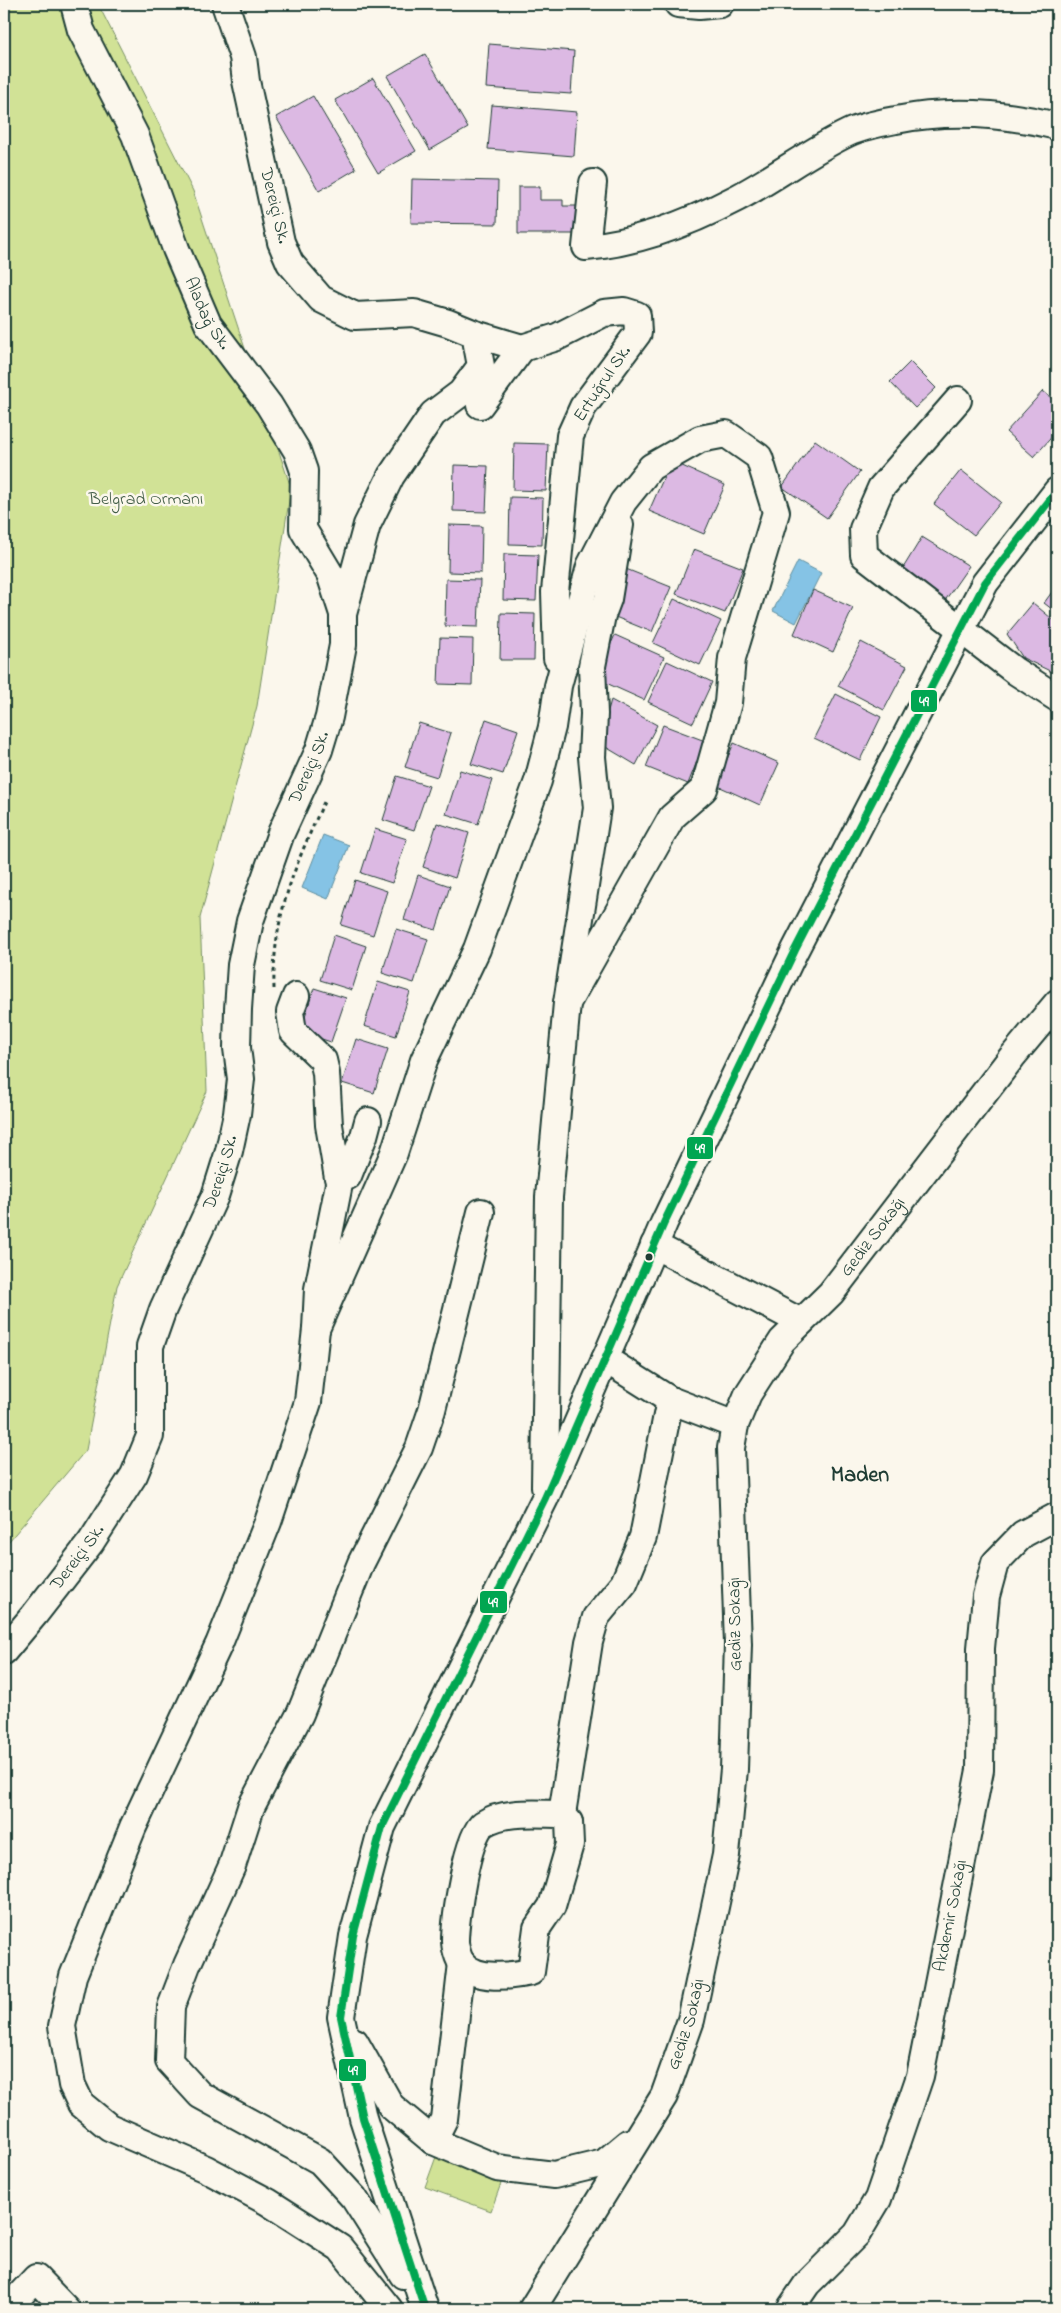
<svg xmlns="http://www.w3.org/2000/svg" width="1061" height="2313" viewBox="0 0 1061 2313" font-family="'Indie Flower',sans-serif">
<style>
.green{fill:#d1e296;stroke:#789065}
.water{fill:#85c3e5;stroke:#5c8d9e}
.building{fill:#dcb9e3;stroke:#1f3d34}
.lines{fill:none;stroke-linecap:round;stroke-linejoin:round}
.minor-casing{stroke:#1f3d34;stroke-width:30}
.path{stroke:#1f3d34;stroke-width:3;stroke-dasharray:4 4;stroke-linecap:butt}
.minor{stroke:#fbf7ec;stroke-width:26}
.bus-1-casing{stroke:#fbf7ec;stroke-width:11}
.bus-1{stroke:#00a651;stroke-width:8}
.bus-dot{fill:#1f3d34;stroke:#fbf7ec;stroke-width:2}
.labels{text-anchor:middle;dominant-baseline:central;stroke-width:5;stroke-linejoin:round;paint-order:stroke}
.street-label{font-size:18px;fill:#1f3d34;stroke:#fbf7ec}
.park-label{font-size:18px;fill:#435e48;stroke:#fbf7ec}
.district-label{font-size:22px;font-weight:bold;fill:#1f3d34;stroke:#fbf7ec}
.line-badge{stroke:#fbf7ec;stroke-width:2}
.badge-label{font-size:14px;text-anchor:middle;font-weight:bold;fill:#fff}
</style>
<rect width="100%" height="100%" fill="#fbf7ec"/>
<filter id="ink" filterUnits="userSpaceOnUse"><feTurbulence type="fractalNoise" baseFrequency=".02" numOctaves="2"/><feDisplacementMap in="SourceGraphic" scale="10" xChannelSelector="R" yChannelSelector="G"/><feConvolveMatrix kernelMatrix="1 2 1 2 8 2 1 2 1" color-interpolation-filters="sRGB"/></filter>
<g filter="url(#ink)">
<g class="green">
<path d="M4 4H98L193 191 291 488 257 706 200 918 207 1091 117 1286 86 1450 4 1547Z"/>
<path d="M437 2154 503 2178 491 2211 425 2187Z"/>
</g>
<g class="water">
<path d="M798 561 821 573 796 623 773 611Z"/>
<path d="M323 835 349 845 328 899 302 888Z"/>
</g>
<g class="building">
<path d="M489 44 574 51 571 94 486 88Z"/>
<path d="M425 54 468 128 430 150 387 76Z"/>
<path d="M373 78 416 151 378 173 335 100Z"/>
<path d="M313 96 356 169 319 191 276 117Z"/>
<path d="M492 105 577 112 574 156 488 149Z"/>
<path d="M412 179 498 181 497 224 411 223Z"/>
<path d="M518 187H540V200H563V206H579V234H518Z"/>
<path d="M910 362 936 388 915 408 890 382Z"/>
<path d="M1043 391 1057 403V431L1034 457 1006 432Z"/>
<path d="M815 440 860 472 827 518 782 487Z"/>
<path d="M514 443 548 444 546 491 513 490Z"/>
<path d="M671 461 725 485 704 534 649 511Z"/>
<path d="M454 465 488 466 486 512 453 511Z"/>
<path d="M961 470 1001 502 974 535 934 504Z"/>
<path d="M510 497 543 498 542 545 509 544Z"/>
<path d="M449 525 482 526 481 573 448 572Z"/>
<path d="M922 537 969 566 944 602 900 573Z"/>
<path d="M694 549 743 568 725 613 676 594Z"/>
<path d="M504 554 538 555 536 601 503 600Z"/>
<path d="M626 569 671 587 652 632 608 614Z"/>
<path d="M446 579 480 580 478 627 445 626Z"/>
<path d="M1057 585V613L1044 603Z"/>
<path d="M813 590 853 608 833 652 794 634Z"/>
<path d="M674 599 721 621 700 665 653 643Z"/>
<path d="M1033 603 1057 623V668L1054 673 1023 658 1007 634Z"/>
<path d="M501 613 535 614 534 660H500Z"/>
<path d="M615 635 664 657 644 700 595 678Z"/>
<path d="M440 638 473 639 472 685 438 684Z"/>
<path d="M861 642 907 666 884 710 838 686Z"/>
<path d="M667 661 712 682 693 723 648 702Z"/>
<path d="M836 694 881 717 860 760 814 738Z"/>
<path d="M611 700 657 725 636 765 599 743Z"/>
<path d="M486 719 518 730 503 774 471 764Z"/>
<path d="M419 723 451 733 437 777 405 767Z"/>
<path d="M663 725 705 741 688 784 646 767Z"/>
<path d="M734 743 779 763 760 805 716 785Z"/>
<path d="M460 770 492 780 478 824 446 814Z"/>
<path d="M397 776 429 786 414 830 383 820Z"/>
<path d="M437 823 469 833 455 878 423 867Z"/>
<path d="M375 829 407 839 392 883 361 873Z"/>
<path d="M418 875 450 886 436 930 404 920Z"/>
<path d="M355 880 387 891 373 935 341 925Z"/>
<path d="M396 929 428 939 414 983 382 973Z"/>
<path d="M334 935 366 946 352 990 320 980Z"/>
<path d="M378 982 410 992 396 1036 364 1026Z"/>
<path d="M314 988 346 998 331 1042 300 1032Z"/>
<path d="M356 1039 388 1049 374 1093 342 1083Z"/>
</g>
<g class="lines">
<defs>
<g id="minor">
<path id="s1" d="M74 4 81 30 135 135 176 249 208 324 269 405 297 451 304 471 303 529 330 574 343 614"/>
<path d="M678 4 699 6 720 4"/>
<path d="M593 183 586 247C638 243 691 222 737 198 775 178 810 151 848 133 863 126 880 123 896 120 951 109 1003 113 1057 126"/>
<path d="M475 334 522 348 557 337 604 313 624 311 637 315 638 333 583 407 570 436 555 592 557 658"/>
<path d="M958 400 881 488 863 529 864 555 1015 671 1057 698"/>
<path d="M480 405 522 348"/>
<path d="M296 996 290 1012 293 1031 323 1060 326 1073 329 1125 338 1178 340 1179 318 1289 316 1329 308 1402 268 1522 219 1644 133 1827 73 1976 62 2026 72 2085 81 2104 109 2127 206 2169 268 2202 340 2248 389 2309"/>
<path d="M340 1179 348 1176 364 1136 368 1121"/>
<path d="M654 1245 801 1322"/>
<path d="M316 1329 394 1153 424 1060 477 949 538 781 552 727 558 686 590 566 623 502 651 467 700 439 726 434 759 457 776 512 732 658 728 703 704 789 672 817 567 1003"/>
<path d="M605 1359 670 1400 735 1425"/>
<path d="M545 1487 549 1197 567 1003 597 808 592 757 594 714 592 666 602 615 608 599 620 525"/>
<path id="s2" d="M4 1651 35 1614 91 1542 134 1475 150 1436V1346L163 1309 215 1196 229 1151 237 1114 241 1079 237 1048 238 1009 241 965 250 921 281 833 319 750 329 717 343 645V614L367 525 391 476 433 414 461 393 481 366 475 334 448 323 414 313 355 316 321 299 290 263 281 242 246 81 243 57 225 4"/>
<path d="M562 1814 569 1822 570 1844 552 1906 537 1928 531 1972C512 1976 475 1981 462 1963 458 1959 455 1946 455 1941 455 1920 467 1835 483 1824 504 1810 537 1814 562 1814Z"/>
<path d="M562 1814 589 1642 596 1617 624 1583 643 1537 670 1400"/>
<path d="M355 2042 391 2106 433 2141 497 2168 554 2175 604 2163 628 2143"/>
<path d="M433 2141 444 2119 462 1963"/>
<path d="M403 2275 354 2198 320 2161 200 2095 169 2061 171 2007 187 1965 232 1866 251 1807 300 1714 361 1563 419 1448 432 1410 481 1212"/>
<path d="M7 2309 36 2278 66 2309"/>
<path d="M425 2309 363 2118 341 2017 353 1936 382 1827 545 1498 664 1223 795 950 985 583 1057 491"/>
<path id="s3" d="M532 2309 664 2096 691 2020 726 1855 734 1769 738 1644 731 1448 735 1425 748 1394 782 1341 831 1293 1012 1057 1057 1003"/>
<path id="s4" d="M790 2309 807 2284 857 2234 878 2199 920 2076 980 1770 981 1648 986 1596 995 1563 1023 1534 1057 1516"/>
</g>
</defs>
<use href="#minor" class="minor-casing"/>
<path class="path" d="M274 989C272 917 295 866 324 802"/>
<use href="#minor" class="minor"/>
<defs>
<path id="bus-1" d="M425 2309 363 2118 341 2017 353 1936 382 1827 545 1498 664 1223 795 950 985 583 1057 491"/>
</defs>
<use href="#bus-1" class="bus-1-casing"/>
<use href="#bus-1" class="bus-1"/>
</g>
</g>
<circle class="bus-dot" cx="649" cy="1257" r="4.5"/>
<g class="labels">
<g class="street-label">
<text transform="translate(274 206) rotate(76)">Dereiçi Sk.</text>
<text stroke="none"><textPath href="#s1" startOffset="338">Aladağ Sk.</textPath></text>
<text transform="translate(603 384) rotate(-56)">Ertuğrul Sk.</text>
<text stroke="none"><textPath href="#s2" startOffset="959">Dereiçi Sk.</textPath></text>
<text stroke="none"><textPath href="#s2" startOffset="539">Dereiçi Sk.</textPath></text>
<text stroke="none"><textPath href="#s3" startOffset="1166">Gediz Sokağı</textPath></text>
<text stroke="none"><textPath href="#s2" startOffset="119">Dereiçi Sk.</textPath></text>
<text transform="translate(736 1624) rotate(-91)">Gediz Sokağı</text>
<text stroke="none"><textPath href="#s4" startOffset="435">Akdemir Sokağı</textPath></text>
<text stroke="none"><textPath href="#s3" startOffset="326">Gediz Sokağı</textPath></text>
</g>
<g class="park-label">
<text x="146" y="500">Belgrad Ormanı</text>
</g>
<g class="district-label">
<text x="860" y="1476">Maden</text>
</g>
</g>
<g class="line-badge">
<rect x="910" y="689" width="28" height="24" rx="5" fill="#00a651"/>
<rect x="686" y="1136" width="28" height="24" rx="5" fill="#00a651"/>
<rect x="479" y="1590" width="29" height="24" rx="5" fill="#00a651"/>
<rect x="338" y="2058" width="29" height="24" rx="5" fill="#00a651"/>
</g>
<g class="badge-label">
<text x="924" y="706">49</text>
<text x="700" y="1153">49</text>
<text x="493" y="1607">49</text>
<text x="353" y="2075">49</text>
</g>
<rect width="1061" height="2313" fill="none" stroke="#fbf7ec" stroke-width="20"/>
<rect x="10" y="10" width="1041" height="2293" fill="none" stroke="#1f3d34" stroke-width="2" filter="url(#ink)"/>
</svg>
